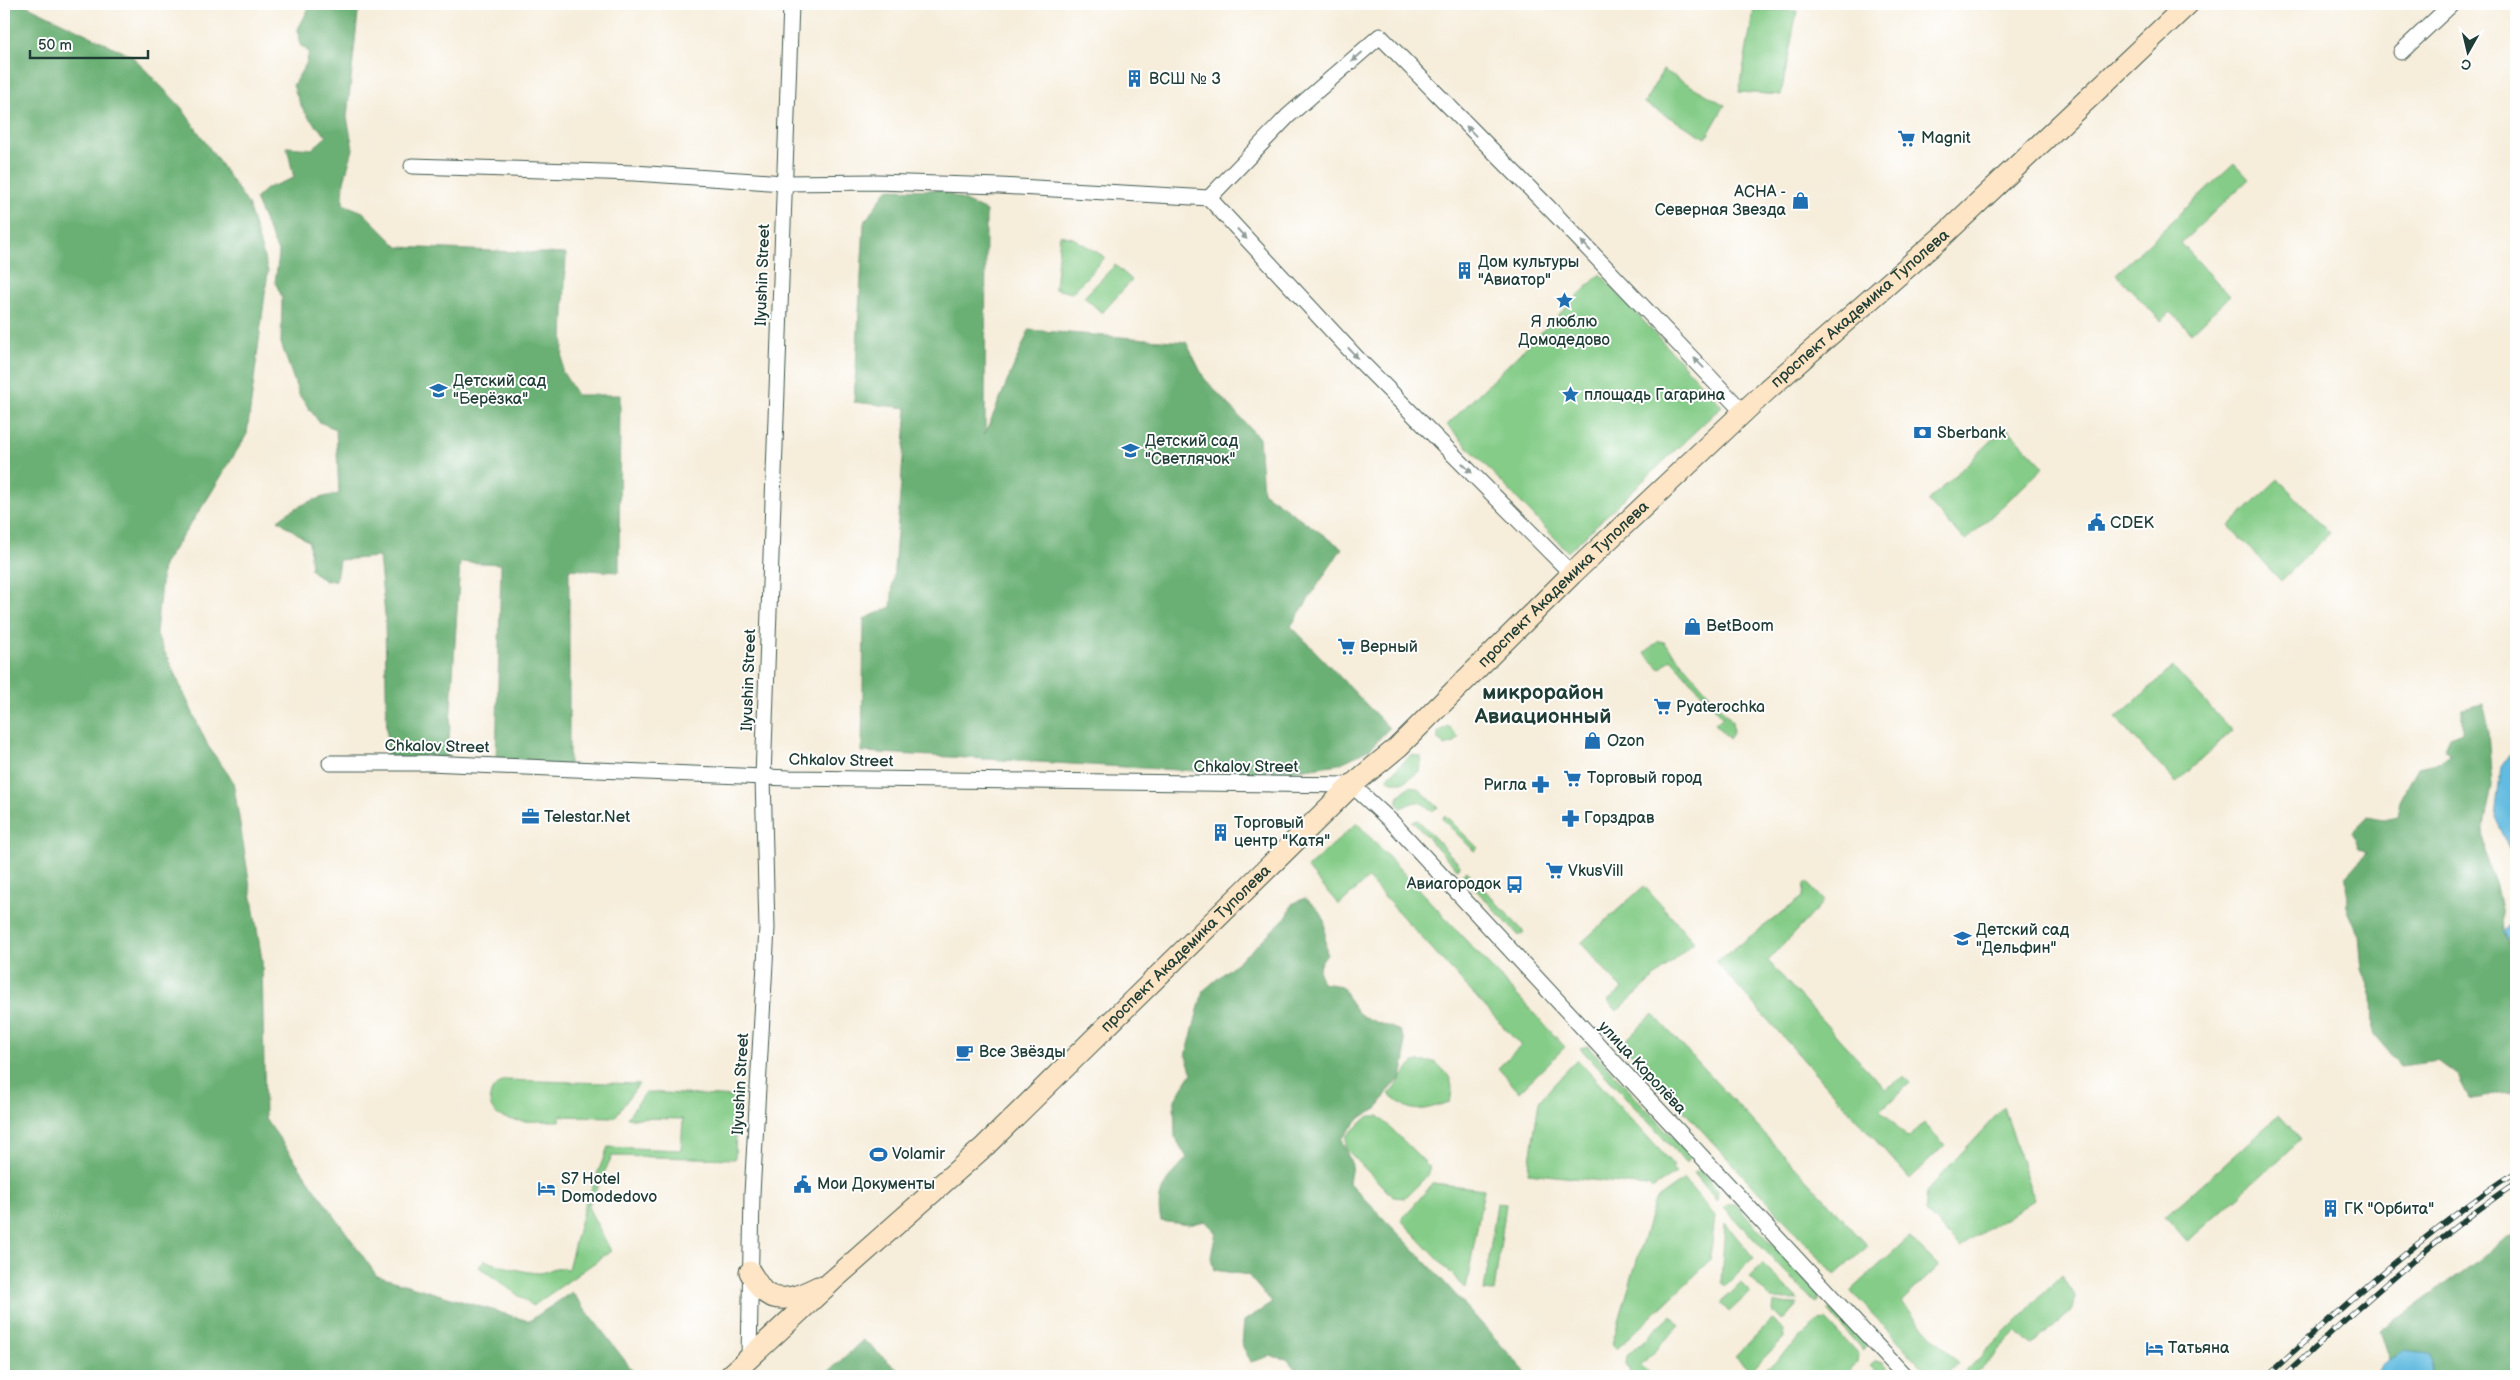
<svg xmlns="http://www.w3.org/2000/svg" width="2520" height="1380" viewBox="0 0 2520 1380" font-family="'Balsamiq Sans',sans-serif">
<style>
.green{fill:#84cc87;stroke:#52845e}
.forest{fill:#6bb074;stroke:#457654}
.water{fill:#62bbe0;stroke:#407c8a}
.lines{fill:none;stroke-linecap:round;stroke-linejoin:round}
.minor-casing{stroke:#3f574d;stroke-width:17}
.secondary-casing{stroke:#3f574d;stroke-width:23}
.minor{stroke:#fff;stroke-width:15}
.secondary{stroke:#fde5c5;stroke-width:21}
.rail-casing{stroke:#1f3d34;stroke-width:5.5}
.rail{stroke:#fff;stroke-width:4;stroke-dasharray:11;stroke-linecap:butt}
.oneway{fill:#8f9e9a}
.labels{text-anchor:middle;dominant-baseline:central;stroke-width:4;stroke-linejoin:round;paint-order:stroke}
.poi-label{font-size:16px;fill:#1f3d34;stroke:#fff;text-anchor:start}
.street-label{font-size:16px;fill:#1f3d34;stroke:#fff}
.district-label{font-size:21px;font-weight:bold;fill:#1f3d34;stroke:#fff}
</style>
<rect width="100%" height="100%" fill="#fff"/>
<filter id="ink" filterUnits="userSpaceOnUse"><feTurbulence type="fractalNoise" baseFrequency=".02" numOctaves="2"/><feDisplacementMap in="SourceGraphic" scale="10" xChannelSelector="R" yChannelSelector="G"/><feConvolveMatrix kernelMatrix="1 2 1 2 8 2 1 2 1" color-interpolation-filters="sRGB"/></filter>
<filter id="wash" filterUnits="userSpaceOnUse"><feTurbulence type="fractalNoise" baseFrequency=".0096" numOctaves="4" result="noise"/><feDisplacementMap in="SourceGraphic" scale="20" xChannelSelector="R" yChannelSelector="G"/><feGaussianBlur stdDeviation="1.12" result="paint"/><feColorMatrix in="noise" values="0 0 0 0 0 0 0 0 0 0 0 0 0 0 0 0 0 1.4 0 .05"/><feComposite in="paint" operator="in"/></filter>
<g filter="url(#wash)">
<rect width="100%" height="100%" fill="#f6edda"/>
<g class="green">
<path d="M1754 9 1797 11 1781 95 1739 92Z"/>
<path d="M1663 70 1725 105 1706 138 1644 103Z"/>
<path d="M2234 163 2249 179 2181 243 2230 296 2191 333 2171 312 2161 321 2116 274Z"/>
<path d="M1060 235 1073 238 1105 257 1072 293 1055 289Z"/>
<path d="M1115 265 1132 280 1102 313 1084 297Z"/>
<path d="M1600 274 1722 406 1568 552 1447 425Z"/>
<path d="M2006 427 2044 467 1965 541 1928 501Z"/>
<path d="M2278 479 2330 533 2281 581 2229 526Z"/>
<path d="M1659 641 1664 642 1732 721 1733 733 1729 739 1715 724 1723 717 1671 659 1660 669 1644 653Z"/>
<path d="M2173 667 2232 731 2176 783 2116 718Z"/>
<path d="M1448 726 1459 737 1454 743 1445 746 1438 740V732Z"/>
<path d="M1411 755 1421 756 1420 771 1404 782H1392L1387 778Z"/>
<path d="M1410 786 1419 789 1438 807 1433 812C1418 799 1419 800 1401 808L1397 804 1399 795Z"/>
<path d="M1445 815 1478 848 1474 851 1442 819Z"/>
<path d="M1418 820 1460 865 1457 869 1412 821Z"/>
<path d="M1357 823 1565 1047 1519 1092 1498 1068 1521 1046 1368 879 1339 905 1307 868Z"/>
<path d="M1467 871 1524 932 1519 936 1462 875Z"/>
<path d="M1806 882 1824 901 1768 961 1885 1089 1904 1076 1910 1083 1881 1110 1908 1138 1924 1123 1945 1145 1910 1179 1716 962 1803 897 1804 885Z"/>
<path d="M1644 886 1694 942 1617 1011 1608 1001 1622 989 1581 943Z"/>
<path d="M1653 1014 1868 1246 1835 1275 1622 1044Z"/>
<path d="M1588 1046 1690 1156 1686 1163 1580 1048Z"/>
<path d="M1577 1059 1674 1166 1672 1168 1676 1173 1652 1189 1648 1185 1646 1186 1528 1173 1539 1101Z"/>
<path d="M1414 1062H1435C1450 1075 1455 1081 1450 1102 1420 1110 1414 1117 1389 1094 1400 1083 1403 1073 1414 1062Z"/>
<path d="M505 1080 639 1084 615 1117 560 1116V1121C540 1120 490 1128 490 1100 489 1090 497 1085 505 1080Z"/>
<path d="M646 1092 737 1097 735 1159 612 1156 588 1207 611 1251 533 1306 479 1267 485 1260C496 1265 527 1273 539 1273 553 1272 549 1265 568 1269L584 1207 608 1147 681 1150 683 1119 627 1118Z"/>
<path d="M2004 1107 2034 1200 1960 1247 1925 1212 1927 1190Z"/>
<path d="M2279 1115 2301 1140 2187 1242 2165 1217Z"/>
<path d="M1369 1116H1379L1430 1167 1427 1176 1405 1198 1393 1197 1346 1149V1136Z"/>
<path d="M1701 1170 1718 1191 1717 1201 1694 1173Z"/>
<path d="M1684 1179 1715 1216 1710 1261 1617 1349 1612 1344 1655 1200Z"/>
<path d="M1433 1183 1484 1189 1466 1289 1401 1220Z"/>
<path d="M1497 1203 1506 1204 1494 1292 1484 1291Z"/>
<path d="M1728 1204H1735L1818 1293V1301L1815 1303 1724 1208Z"/>
<path d="M1725 1223 1754 1258 1725 1287 1721 1282Z"/>
<path d="M1909 1237 1939 1266 1901 1302 1958 1363 1944 1376H1930L1851 1291Z"/>
<path d="M1762 1264 1799 1300 1771 1299 1749 1277Z"/>
<path d="M2062 1275 2075 1296 2072 1310 2031 1346 2017 1332 1974 1376H1961Z"/>
<path d="M1741 1283 1750 1292 1729 1312 1721 1303Z"/>
<path d="M1774 1303 1798 1304 1782 1321 1773 1311Z"/>
<path d="M1828 1310H1834L1866 1345 1863 1351Z"/>
<path d="M1671 1315 1680 1325 1641 1365 1652 1376H1632L1626 1364 1627 1356Z"/>
<path d="M1772 1319 1783 1331 1784 1338 1751 1371 1735 1357Z"/>
<path d="M1826 1320 1858 1354 1857 1363 1843 1376H1759L1819 1321Z"/>
<path d="M1876 1361 1883 1363 1896 1376H1880L1870 1366Z"/>
</g>
<g class="forest">
<path d="M4 4H24L132 56 181 107 248 204 268 271 247 434 208 498 163 565 156 633 208 746 233 781 262 960 265 1118 377 1276 529 1321 572 1292 637 1376H4Z"/>
<path d="M311 4H359L347 117 353 149 344 181 343 204 363 212 398 247 566 254 562 371 577 395H620L619 572 569 569V765L496 762 501 564 460 562 448 757 387 758 385 615 379 557 339 560 336 580 325 581 311 570 309 542 278 520C296 506 316 497 339 494L336 429 319 422 299 395 281 343 282 297 275 282 279 254 255 199 267 188 294 178 287 147 312 149 327 136C308 119 301 110 293 85L306 64 309 52 300 45 298 29Z"/>
<path d="M887 189 941 190 986 211 985 434 1029 330 1186 342 1204 378 1259 438 1263 492 1342 548 1291 626 1389 728 1370 749 1339 764 1264 775 862 752 864 619 891 607 907 408 854 402 864 223Z"/>
<path d="M2483 704 2487 719 2492 786 2483 831 2488 865 2496 886 2502 914 2503 932 2516 963V1092L2498 1093 2482 1099 2469 1098 2458 1076 2438 1061 2400 1066 2373 1033 2372 996 2362 969 2359 935 2347 907 2346 877 2367 853 2359 849 2352 832 2368 816 2383 819 2397 816 2400 801 2418 767 2440 762 2450 755 2444 748 2449 737 2462 732V709Z"/>
<path d="M1305 898C1334 921 1321 922 1327 954 1318 964 1317 971 1322 983L1342 986C1361 1025 1363 1015 1400 1031L1404 1039 1405 1058 1401 1078 1390 1088 1377 1109 1361 1117 1341 1139 1352 1165 1349 1183 1427 1263 1529 1376H1301L1287 1359 1270 1356 1251 1362 1242 1345 1244 1321 1272 1303 1248 1275 1214 1270 1211 1257 1216 1232 1205 1221 1189 1225 1161 1221C1154 1191 1168 1178 1187 1158L1175 1137 1174 1101 1192 1073 1186 1056 1203 991 1255 947 1288 915 1292 904Z"/>
<path d="M2516 1232V1376H2396L2380 1331Z"/>
<path d="M863 1340 905 1376H824Z"/>
</g>
<g class="water">
<path d="M2516 746V862L2495 817 2501 767Z"/>
<path d="M2516 916V955L2503 932Z"/>
<path d="M2403 1351 2429 1354 2432 1360 2431 1376H2376C2379 1362 2395 1359 2403 1351Z"/>
</g>
</g>
<g filter="url(#ink)">
<g class="lines">
<defs>
<g id="minor">
<path d="M2401 52 2452 4"/>
<path d="M412 166 634 173 784 183 877 182 1000 186 1209 198"/>
<path d="M1209 198 1288 116 1380 36 1557 216 1743 412"/>
<path d="M1209 198 1359 360 1572 574"/>
<path d="M330 763H428L789 778 1352 785 1393 823 1905 1376"/>
<path d="M749 1358 752 1194 767 928 763 777 791 4"/>
</g>
<g id="secondary">
<path d="M750 1272C754 1278 759 1287 764 1292 781 1305 802 1295 818 1287"/>
<path id="s1" d="M730 1376 832 1281 985 1146 1352 785 1398 747 1572 574 1768 389 1944 235 2188 4"/>
</g>
</defs>
<use href="#minor" class="minor-casing"/>
<use href="#secondary" class="secondary-casing"/>
<use href="#minor" class="minor"/>
<use href="#secondary" class="secondary"/>
<defs>
<g id="rail">
<path d="M2267 1376C2346 1303 2426 1231 2516 1172"/>
<path d="M2284 1376C2358 1307 2432 1240 2516 1183"/>
</g>
</defs>
<use href="#rail" class="rail-casing"/>
<use href="#rail" class="rail"/>
</g>
<defs><path id="oneway-solid" d="M-6-.8H1V-3.2L6.5 0L1 3.2V.8H-6Z" transform="scale(1.25)"/></defs>
<g class="oneway">
<use href="#oneway-solid" transform="translate(1357 57) rotate(139)"/>
<use href="#oneway-solid" transform="translate(1471 131) rotate(-134)"/>
<use href="#oneway-solid" transform="translate(1242 234) rotate(47)"/>
<use href="#oneway-solid" transform="translate(1586 246) rotate(-133)"/>
<use href="#oneway-solid" transform="translate(1353 353) rotate(47)"/>
<use href="#oneway-solid" transform="translate(1699 363) rotate(-134)"/>
<use href="#oneway-solid" transform="translate(1467 468) rotate(45)"/>
</g>
</g>
<defs>
<symbol id="building-bare" viewBox="-9 -9 18 18"><path d="M-4-6H4V6H1V3H-1V6H-4ZM-2.5-4.3h1.7v1.8h-1.7ZM.8-4.3h1.7v1.8H.8ZM-2.5-1h1.7V.8h-1.7ZM.8-1h1.7V.8H.8Z" fill="#1f6fb2" stroke="#fff" stroke-width="2.5" paint-order="stroke"/></symbol>
<symbol id="supermarket-bare" viewBox="-9 -9 18 18"><path d="M-6-5.5h2.5l.6 2H6L4.5 2H-2.5L-4.4-4H-6ZM-1.5 3.2a1.3 1.3 0 1 0 .1 0ZM3 3.2a1.3 1.3 0 1 0 .1 0Z" fill="#1f6fb2" stroke="#fff" stroke-width="2.5" paint-order="stroke"/></symbol>
<symbol id="shop-bare" viewBox="-9 -9 18 18"><path d="M-5-2.5h2.3a2.7 3.5 0 0 1 5.4 0H5L5.5 6h-11ZM-1.5-2.5h3a1.5 2.3 0 0 0-3 0Z" fill="#1f6fb2" stroke="#fff" stroke-width="2.5" paint-order="stroke"/></symbol>
<symbol id="sight-bare" viewBox="-9 -9 18 18"><path d="M0-6L1.8-2.2L6-1.7L2.9 1.2L3.7 5.4L0 3.3L-3.7 5.4L-2.9 1.2L-6-1.7L-1.8-2.2Z" fill="#1f6fb2" stroke="#fff" stroke-width="2.5" paint-order="stroke"/></symbol>
<symbol id="school-bare" viewBox="-9 -9 18 18"><path d="M0-5L7-2L0 1L-7-2ZM-4 1L0 2.5L4 1V4Q0 6-4 4Z" fill="#1f6fb2" stroke="#fff" stroke-width="2.5" paint-order="stroke"/></symbol>
<symbol id="bank-bare" viewBox="-9 -9 18 18"><path d="M-6-4H6V4H-6ZM0-2.3a2.3 2.3 0 1 0 0 4.6a2.3 2.3 0 1 0 0-4.6Z" fill="#1f6fb2" stroke="#fff" stroke-width="2.5" paint-order="stroke"/></symbol>
<symbol id="civic-bare" viewBox="-9 -9 18 18"><path d="M-.6-6.5H3V-4.5H.6V-3L4-1V1h2V6H-6V1h2V-1L-.6-3ZM-1.2 2.5V6h2.4V2.5Z" fill="#1f6fb2" stroke="#fff" stroke-width="2.5" paint-order="stroke"/></symbol>
<symbol id="pharmacy-bare" viewBox="-9 -9 18 18"><path d="M-2-6h4v4h4v4h-4v4h-4v-4h-4v-4h4Z" fill="#1f6fb2" stroke="#fff" stroke-width="2.5" paint-order="stroke"/></symbol>
<symbol id="office-bare" viewBox="-9 -9 18 18"><path d="M-6-3h4V-5.5h4V-3h4V5H-6ZM-1-4.5V-3h2v-1.5ZM-6 0V1H6V0Z" fill="#1f6fb2" stroke="#fff" stroke-width="2.5" paint-order="stroke"/></symbol>
<symbol id="bus-bare" viewBox="-9 -9 18 18"><path d="M-5-6H5V4H4V6H2V4H-2V6H-4V4H-5ZM-3.5-4V0h7V-4ZM-3.5 1.2v1.5H-2V1.2ZM2 1.2v1.5H3.5V1.2Z" fill="#1f6fb2" stroke="#fff" stroke-width="2.5" paint-order="stroke"/></symbol>
<symbol id="cafe-bare" viewBox="-9 -9 18 18"><path d="M-5.5-4.5H6V0H3Q3 3.5 0 3.5H-2.5Q-5.5 3.5-5.5 0ZM3-3.2v2h1.7v-2ZM-6 4.5H4V6H-6Z" fill="#1f6fb2" stroke="#fff" stroke-width="2.5" paint-order="stroke"/></symbol>
<symbol id="stadium-bare" viewBox="-9 -9 18 18"><path d="M0-5a6.5 5 0 1 0 0 10a6.5 5 0 1 0 0-10ZM-3.5-1.8h7v3.6h-7Z" fill="#1f6fb2" stroke="#fff" stroke-width="2.5" paint-order="stroke"/></symbol>
<symbol id="hotel-bare" viewBox="-9 -9 18 18"><path d="M-6-4.5h1.5V1H6V5H4.5V3h-9V5H-6ZM-4 0a1.8 1.8 0 1 1 3.6 0ZM.5 0V-2.5h3Q6-2.5 6 0Z" fill="#1f6fb2" stroke="#fff" stroke-width="2.5" paint-order="stroke"/></symbol>
</defs>
<g fill-rule="evenodd">
<use href="#building-bare" x="1122" y="66" width="25" height="25"/>
<use href="#supermarket-bare" x="1894" y="126" width="25" height="25"/>
<use href="#shop-bare" x="1788" y="188" width="25" height="25"/>
<use href="#building-bare" x="1452" y="258" width="25" height="25"/>
<use href="#sight-bare" x="1552" y="288" width="25" height="25"/>
<use href="#school-bare" x="426" y="378" width="25" height="25"/>
<use href="#sight-bare" x="1558" y="382" width="25" height="25"/>
<use href="#bank-bare" x="1910" y="420" width="25" height="25"/>
<use href="#school-bare" x="1118" y="438" width="25" height="25"/>
<use href="#civic-bare" x="2084" y="510" width="25" height="25"/>
<use href="#shop-bare" x="1680" y="614" width="25" height="25"/>
<use href="#supermarket-bare" x="1334" y="634" width="25" height="25"/>
<use href="#supermarket-bare" x="1650" y="694" width="25" height="25"/>
<use href="#shop-bare" x="1580" y="728" width="25" height="25"/>
<use href="#supermarket-bare" x="1560" y="766" width="25" height="25"/>
<use href="#pharmacy-bare" x="1528" y="772" width="25" height="25"/>
<use href="#office-bare" x="518" y="804" width="25" height="25"/>
<use href="#pharmacy-bare" x="1558" y="806" width="25" height="25"/>
<use href="#building-bare" x="1208" y="820" width="25" height="25"/>
<use href="#supermarket-bare" x="1542" y="858" width="25" height="25"/>
<use href="#bus-bare" x="1502" y="872" width="25" height="25"/>
<use href="#school-bare" x="1950" y="926" width="25" height="25"/>
<use href="#cafe-bare" x="952" y="1040" width="25" height="25"/>
<use href="#stadium-bare" x="866" y="1142" width="25" height="25"/>
<use href="#civic-bare" x="790" y="1172" width="25" height="25"/>
<use href="#hotel-bare" x="534" y="1176" width="25" height="25"/>
<use href="#building-bare" x="2318" y="1196" width="25" height="25"/>
<use href="#hotel-bare" x="2142" y="1336" width="25" height="25"/>
</g>
<g class="labels">
<g class="poi-label">
<text x="1149" y="79">ВСШ № 3</text>
<text x="1921" y="138">Magnit</text>
<text x="1786" y="192" text-anchor="end">АСНА -<tspan x="1786" dy="18">Северная Звезда</tspan></text>
<text x="1478" y="262">Дом культуры<tspan x="1478" dy="18">"Авиатор"</tspan></text>
<text x="1564" y="322" text-anchor="middle">Я люблю<tspan x="1564" dy="18">Домодедово</tspan></text>
<text x="453" y="381">Детский сад<tspan x="453" dy="18">"Берёзка"</tspan></text>
<text x="1584" y="395">площадь Гагарина</text>
<text x="1937" y="433">Sberbank</text>
<text x="1145" y="441">Детский сад<tspan x="1145" dy="18">"Светлячок"</tspan></text>
<text x="2110" y="523">CDEK</text>
<text x="1706" y="626">BetBoom</text>
<text x="1360" y="647">Верный</text>
<text x="1676" y="707">Pyaterochka</text>
<text x="1607" y="741">Ozon</text>
<text x="1587" y="778">Торговый город</text>
<text x="1527" y="785" text-anchor="end">Ригла</text>
<text x="544" y="817">Telestar.Net</text>
<text x="1584" y="818">Горздрав</text>
<text x="1234" y="823">Торговый<tspan x="1234" dy="18">центр "Катя"</tspan></text>
<text x="1568" y="871">VkusVill</text>
<text x="1501" y="884" text-anchor="end">Авиагородок</text>
<text x="1976" y="930">Детский сад<tspan x="1976" dy="18">"Дельфин"</tspan></text>
<text x="979" y="1052">Все Звёзды</text>
<text x="892" y="1154">Volamir</text>
<text x="561" y="1179">S7 Hotel<tspan x="561" dy="18">Domodedovo</tspan></text>
<text x="817" y="1184">Мои Документы</text>
<text x="2344" y="1209">ГК "Орбита"</text>
<text x="2168" y="1348">Татьяна</text>
</g>
<g class="street-label">
<text transform="translate(763 275) rotate(-88)">Ilyushin Street</text>
<text stroke="none"><textPath href="#s1" startOffset="1555">проспект Академика Туполева</textPath></text>
<text stroke="none"><textPath href="#s1" startOffset="1150">проспект Академика Туполева</textPath></text>
<text transform="translate(749 680) rotate(-88)">Ilyushin Street</text>
<text transform="translate(437 747) rotate(1)">Chkalov Street</text>
<text transform="translate(841 761) rotate(1)">Chkalov Street</text>
<text x="1246" y="767">Chkalov Street</text>
<text stroke="none"><textPath href="#s1" startOffset="625">проспект Академика Туполева</textPath></text>
<text transform="translate(1642 1068) rotate(47)">улица Королёва</text>
<text transform="translate(741 1084) rotate(-87)">Ilyushin Street</text>
</g>
<g class="district-label">
<text x="1543" y="692">микрорайон<tspan x="1543" dy="24">Авиационный</tspan></text>
</g>
</g>
<rect width="2520" height="1380" fill="none" stroke="#fff" stroke-width="20"/>
<g transform="translate(2468 52) rotate(188)" stroke="#ffffff" stroke-width="4" paint-order="stroke">
<path d="M0-4L9 19L0 12L-9 19Z" fill="#1f3d34"/>
<text y="-8" font-size="14" font-weight="bold" text-anchor="middle" fill="#1f3d34">С</text>
</g>
<path d="M30 50v8h118v-8" fill="none" stroke="#1f3d34" stroke-width="2.5"/>
<text x="38" y="50" font-size="15" fill="#1f3d34" stroke="#ffffff" stroke-width="4" paint-order="stroke">50 m</text>
</svg>
